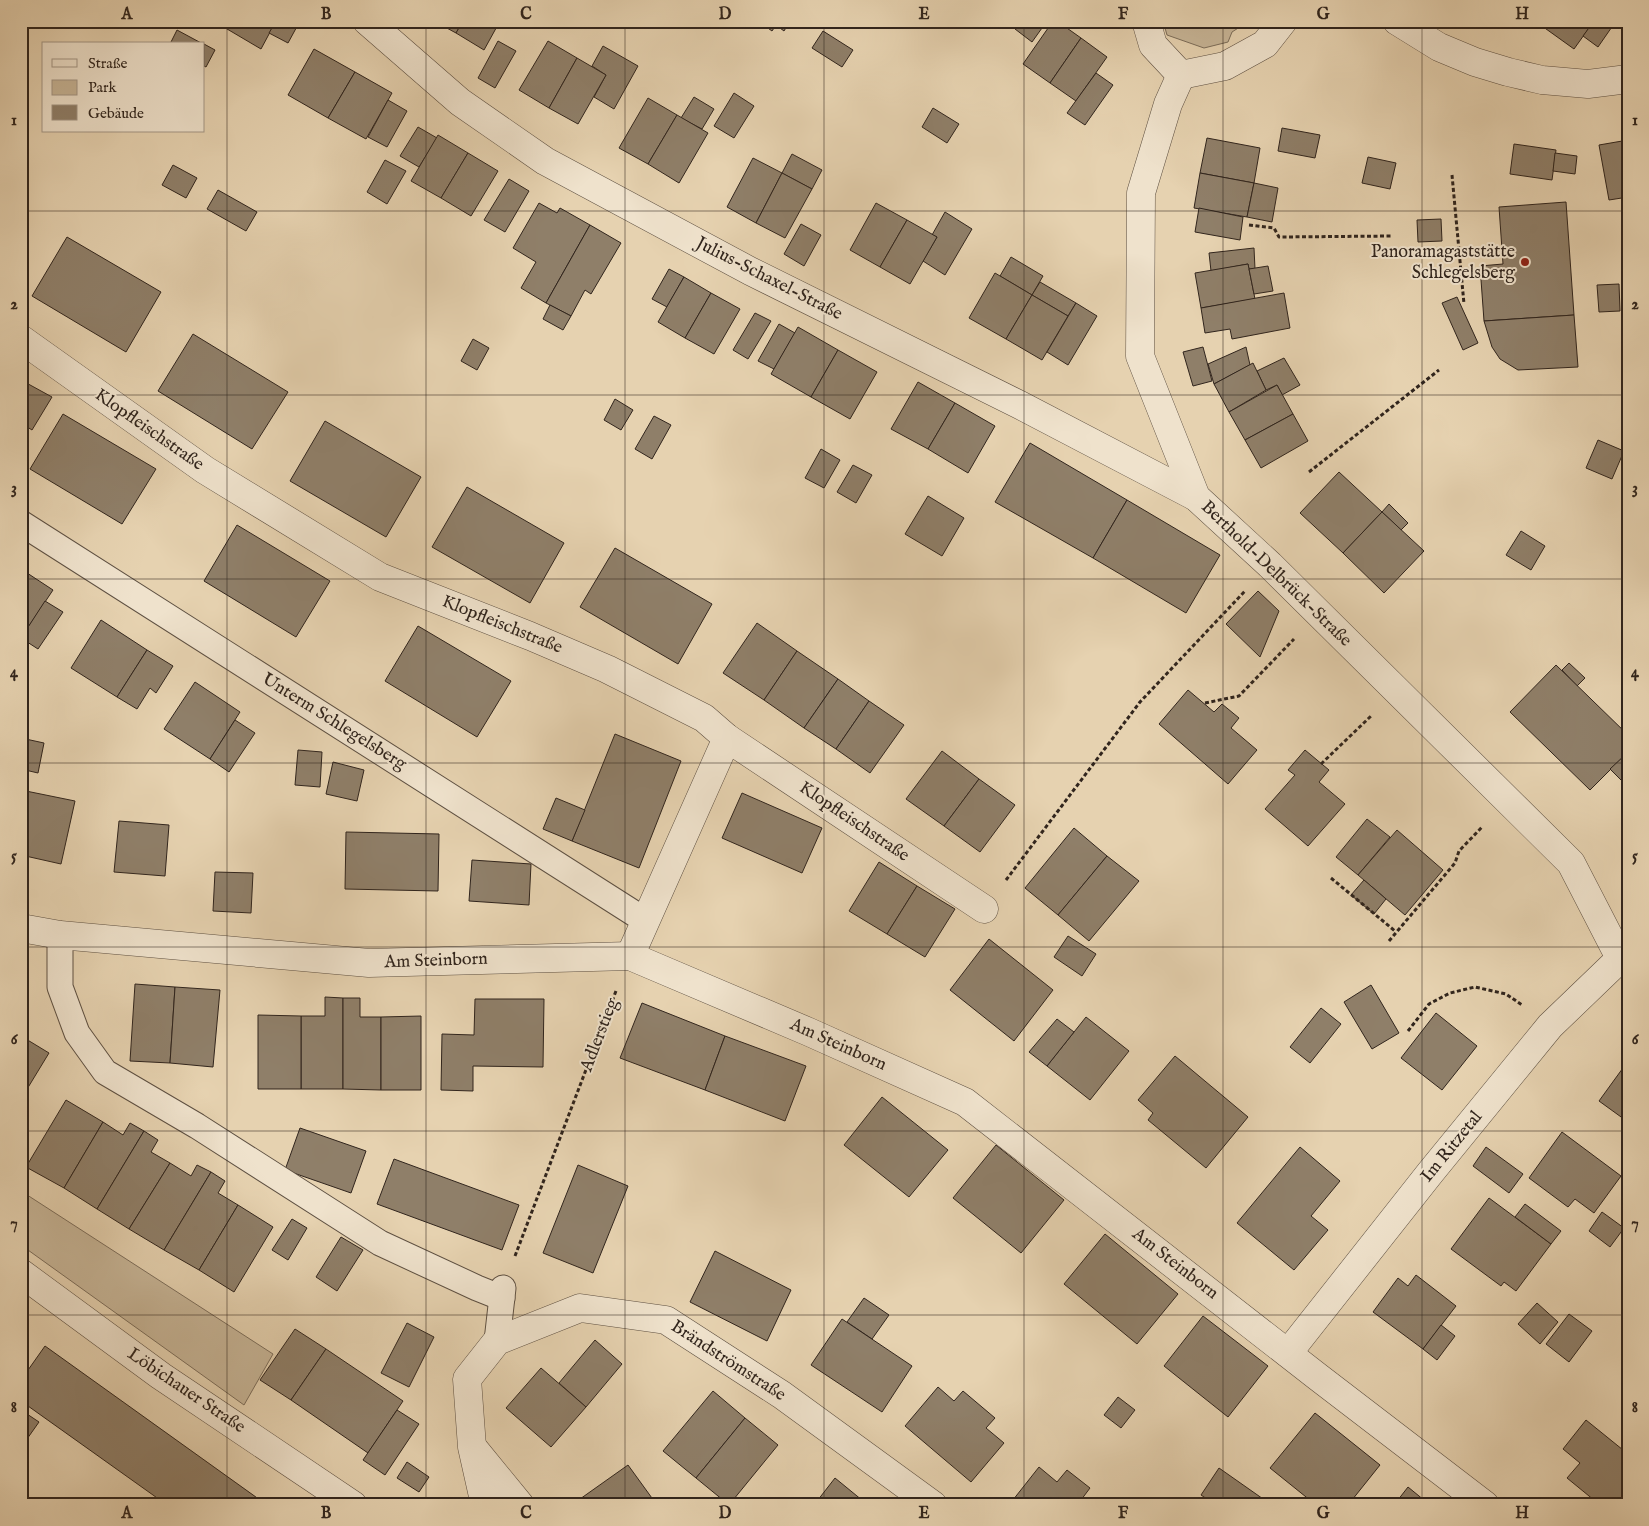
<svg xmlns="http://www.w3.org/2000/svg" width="1649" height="1526" viewBox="0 0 1649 1526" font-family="'IM FELL English',serif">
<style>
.green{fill:#c7b597;stroke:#7c6d5a}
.building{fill:#8f7f69;stroke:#31251d}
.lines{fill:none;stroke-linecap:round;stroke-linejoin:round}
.service-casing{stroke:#5e5042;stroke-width:27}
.minor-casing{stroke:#5e5042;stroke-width:29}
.path{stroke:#31251d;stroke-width:3;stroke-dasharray:4 2.5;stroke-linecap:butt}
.service{stroke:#efe2cc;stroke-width:25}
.minor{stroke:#efe2cc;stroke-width:28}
.grid{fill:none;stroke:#31251d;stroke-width:1;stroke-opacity:0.55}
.poi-dot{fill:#8f2418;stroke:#efe2cc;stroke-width:2}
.labels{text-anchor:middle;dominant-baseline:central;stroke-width:4;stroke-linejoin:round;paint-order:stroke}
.poi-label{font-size:18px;fill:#31251d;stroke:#efe2cc;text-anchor:end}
.street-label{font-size:18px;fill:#31251d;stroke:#efe2cc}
.neatline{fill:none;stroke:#31251d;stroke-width:2}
.grid-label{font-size:16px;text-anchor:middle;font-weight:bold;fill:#31251d}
</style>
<rect width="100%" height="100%" fill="#e6d2b0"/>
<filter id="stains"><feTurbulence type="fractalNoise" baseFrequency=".004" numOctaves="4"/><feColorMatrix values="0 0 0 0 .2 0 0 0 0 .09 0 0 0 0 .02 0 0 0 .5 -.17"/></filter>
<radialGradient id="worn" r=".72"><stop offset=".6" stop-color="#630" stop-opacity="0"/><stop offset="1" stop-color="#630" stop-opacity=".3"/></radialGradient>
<g class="green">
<path d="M1163 21H1249L1232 32 1228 42 1204 48 1167 35Z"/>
<path d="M21 1191 273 1354 244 1405 21 1245Z"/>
</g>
<g class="building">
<path d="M224 21H276L261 49 222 26Z"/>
<path d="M276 21H300L288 43 269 33Z"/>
<path d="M434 21H463L456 33Z"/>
<path d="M463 21H500L484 50 456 33Z"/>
<path d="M758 21H790L784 31 776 25 772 31Z"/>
<path d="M1021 21H1047L1032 42 1015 29Z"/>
<path d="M1053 21H1057L1081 38 1050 83 1023 64Z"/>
<path d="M1535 21H1594L1574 49Z"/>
<path d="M1594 21H1616L1598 47 1583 36Z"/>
<path d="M177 30 203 44H170Z"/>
<path d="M823 31 853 50 842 67 812 48Z"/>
<path d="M1081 38 1107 57 1076 101 1050 83Z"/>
<path d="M498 41 516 51 495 88 478 78Z"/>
<path d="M548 41 577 58 549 108 519 90Z"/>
<path d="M204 44 215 50 206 67 204 66Z"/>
<path d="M603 46 638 66 614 109 594 97 606 75 592 66Z"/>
<path d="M314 49 355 72 328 118 288 95Z"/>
<path d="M577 58 606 75 578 124 549 108Z"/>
<path d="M355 72 392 93 366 139 328 118Z"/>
<path d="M1096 73 1113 85 1085 125 1067 113Z"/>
<path d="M734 93 754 106 734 138 714 126Z"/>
<path d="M694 97 714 109 702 129 681 118Z"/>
<path d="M648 98 677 115 648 164 619 148Z"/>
<path d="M388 100 407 111 387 147 368 137Z"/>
<path d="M933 108 959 124 947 143 922 127Z"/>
<path d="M677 115 708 133 679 183 648 164Z"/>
<path d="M418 127 437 138 419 167 400 156Z"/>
<path d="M1282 128 1320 135 1315 158 1278 151Z"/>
<path d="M438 135 468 153 441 198 411 181Z"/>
<path d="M1207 138 1260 148 1254 183 1200 173Z"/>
<path d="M1628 140V197L1609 200 1599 145Z"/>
<path d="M1514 144 1556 150 1552 180 1510 174Z"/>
<path d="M468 153 498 171 471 216 441 198Z"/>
<path d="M1555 153 1577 156 1575 174 1553 171Z"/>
<path d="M792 154 822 170 812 189 782 173Z"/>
<path d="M1368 157 1396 163 1390 189 1362 183Z"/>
<path d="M753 158 782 173 756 223 727 207Z"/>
<path d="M385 160 406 171 387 204 367 192Z"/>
<path d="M173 165 197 178 186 198 162 185Z"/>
<path d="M782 173 812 189 785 238 756 223Z"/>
<path d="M1200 173 1254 183 1247 217 1194 208Z"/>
<path d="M509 179 529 191 505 232 484 220Z"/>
<path d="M1254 183 1278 188 1272 222 1247 217Z"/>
<path d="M218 190 257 212 246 231 207 209Z"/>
<path d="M1566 202 1574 315 1484 321 1480 266 1503 264 1499 207Z"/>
<path d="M539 203 557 213 560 208 590 225 546 303 521 288 536 262 513 248Z"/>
<path d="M876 203 907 220 880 267 850 250Z"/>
<path d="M1199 208 1243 217 1240 240 1195 232Z"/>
<path d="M945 212 972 229 945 275 923 261 937 237 932 235Z"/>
<path d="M1441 219 1442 241 1418 242 1417 220Z"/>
<path d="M907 220 937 237 910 284 880 267Z"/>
<path d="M801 224 821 235 804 266 784 254Z"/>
<path d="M590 225 621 243 591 294 585 290 571 316 546 303Z"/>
<path d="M67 237 161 292 126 352 32 296Z"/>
<path d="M1254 248 1255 269H1249L1248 264 1211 271 1209 253Z"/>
<path d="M1011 257 1043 276 1032 295 1000 276Z"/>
<path d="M1248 264 1255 299 1201 308 1195 273Z"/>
<path d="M1268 266 1273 291 1254 294 1249 269Z"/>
<path d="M669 269 684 277 667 307 652 299Z"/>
<path d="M995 273 1032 295 1006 339 969 318Z"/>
<path d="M684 277 711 293 685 338 658 322Z"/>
<path d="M1040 282 1076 303 1068 316 1032 295Z"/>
<path d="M1619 284 1620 311 1599 312 1597 285Z"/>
<path d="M711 293 740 309 714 354 685 338Z"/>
<path d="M1284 293 1290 328 1232 339 1230 329 1205 333 1201 308Z"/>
<path d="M1032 295 1068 316 1042 360 1006 339Z"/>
<path d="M1457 297 1478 343 1463 350 1442 303Z"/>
<path d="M1076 303 1097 316 1068 365 1047 352Z"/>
<path d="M550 305 571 316 563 330 543 319Z"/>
<path d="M755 313 771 321 748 359 733 350Z"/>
<path d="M1574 315 1578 367 1518 370 1500 359 1492 347 1484 321Z"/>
<path d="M779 324 795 333 774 369 758 361Z"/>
<path d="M798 327 838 350 811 397 771 374Z"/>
<path d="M193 334 288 392 252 449 158 391Z"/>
<path d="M473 339 489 348 477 370 461 361Z"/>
<path d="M1203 347 1212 381 1193 386 1183 352Z"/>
<path d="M1246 347 1250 365 1214 384 1208 364Z"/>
<path d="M838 350 877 372 850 419 811 397Z"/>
<path d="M1284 358 1300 385 1282 395 1277 385 1266 390 1257 371Z"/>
<path d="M1253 363 1266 390 1229 412 1214 384Z"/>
<path d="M21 380 52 397 32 430 21 423Z"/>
<path d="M918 382 955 403 928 449 891 429Z"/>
<path d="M1277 385 1293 414 1245 440 1229 412Z"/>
<path d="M615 399 633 410 621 430 604 420Z"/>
<path d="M955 403 995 426 968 473 928 449Z"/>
<path d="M63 414 156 469 122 524 30 469Z"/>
<path d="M1293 414 1308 441 1261 468 1245 440Z"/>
<path d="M654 416 671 425 652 459 635 449Z"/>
<path d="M325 421 421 477 386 537 290 481Z"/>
<path d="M1598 440 1624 451 1612 479 1586 468Z"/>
<path d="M1030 443 1127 500 1093 558 995 502Z"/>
<path d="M821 449 840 460 824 488 805 478Z"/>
<path d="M853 465 872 475 856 503 837 492Z"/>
<path d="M1339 472 1382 512 1343 553 1300 513Z"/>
<path d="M467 487 564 543 530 603 432 547Z"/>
<path d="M928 496 964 518 942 556 905 534Z"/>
<path d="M1127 500 1220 555 1186 613 1093 558Z"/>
<path d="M1389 504 1408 523 1401 530 1382 512Z"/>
<path d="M1382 512 1424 551 1384 593 1343 553Z"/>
<path d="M237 525 330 581 296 637 204 581Z"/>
<path d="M1521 531 1545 546 1531 570 1506 555Z"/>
<path d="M615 548 712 604 678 664 580 607Z"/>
<path d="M21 569 53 590 21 638Z"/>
<path d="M1258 591 1279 611 1260 657 1226 624Z"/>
<path d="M45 601 63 612 38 649 21 638Z"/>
<path d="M101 620 147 650 117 697 71 668Z"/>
<path d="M757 623 797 651 764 700 723 673Z"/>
<path d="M418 626 511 681 477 737 385 681Z"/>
<path d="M147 650 173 666 156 693 150 688 137 709 117 697Z"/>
<path d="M797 651 838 679 804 728 764 700Z"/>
<path d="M1569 663 1585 678 1577 686 1562 670Z"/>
<path d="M1556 665 1628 735V752L1590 790 1510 712Z"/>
<path d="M838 679 869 701 836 749 804 728Z"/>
<path d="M195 682 240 712 210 759 164 729Z"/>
<path d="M1188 690 1214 712 1222 704 1239 718 1231 728 1257 750 1228 784 1159 724Z"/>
<path d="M869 701 904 725 870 773 836 749Z"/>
<path d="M235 720 255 733 229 772 210 759Z"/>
<path d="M615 734 681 761 639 868 572 841Z"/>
<path d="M21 738 44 743 38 773 21 769Z"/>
<path d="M298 750 322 752 320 787 295 785Z"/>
<path d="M1305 750 1329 770 1319 782 1345 804 1308 846 1265 809 1295 775 1288 770Z"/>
<path d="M942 751 979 779 944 826 906 799Z"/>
<path d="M1627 753 1628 754V787L1610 769Z"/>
<path d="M333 762 364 770 357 801 326 794Z"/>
<path d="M979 779 1015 805 980 852 944 826Z"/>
<path d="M21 790 75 801 61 864 21 855Z"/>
<path d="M742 793 822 828 802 873 722 838Z"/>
<path d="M556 798 585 810 572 841 543 829Z"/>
<path d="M1367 819 1390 837 1358 875 1336 857Z"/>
<path d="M119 821 169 825 165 876 114 872Z"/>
<path d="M1074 828 1107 856 1058 915 1025 888Z"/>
<path d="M1397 830 1443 870 1405 915 1358 875Z"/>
<path d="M346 832 439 834 438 891 345 889Z"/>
<path d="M1107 856 1139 881 1089 941 1058 915Z"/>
<path d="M472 860 531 864 529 905 469 901Z"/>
<path d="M879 862 917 886 887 934 849 911Z"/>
<path d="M215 872 253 873 251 913 213 911Z"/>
<path d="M1364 880 1386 899 1374 914 1351 895Z"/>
<path d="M917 886 955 909 925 957 887 934Z"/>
<path d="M1068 936 1096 954 1082 976 1054 957Z"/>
<path d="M989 939 1053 990 1014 1041 950 990Z"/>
<path d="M135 984 175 987 170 1063 130 1061Z"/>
<path d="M1371 985 1399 1033 1372 1049 1344 1002Z"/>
<path d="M175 987 220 990 213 1067 170 1063Z"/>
<path d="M325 997 343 998V1089H301V1016H325Z"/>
<path d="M343 998H360V1017H381V1090L343 1089Z"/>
<path d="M475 999H544L543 1067 473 1066V1091L441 1090 442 1034 474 1035Z"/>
<path d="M642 1003 725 1036 705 1090 620 1058Z"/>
<path d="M1321 1008 1341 1024 1310 1063 1290 1047Z"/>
<path d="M1436 1013 1477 1046 1442 1090 1401 1058Z"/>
<path d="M258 1015 301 1016V1089H258Z"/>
<path d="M421 1016V1090H381V1017Z"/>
<path d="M1086 1017 1129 1051 1090 1100 1047 1066Z"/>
<path d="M1057 1019 1074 1032 1047 1066 1029 1052Z"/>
<path d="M21 1036 49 1053 21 1099Z"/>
<path d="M725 1036 806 1066 785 1121 705 1090Z"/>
<path d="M1175 1056 1248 1117 1206 1168 1148 1120 1153 1113 1138 1100Z"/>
<path d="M1628 1061V1122L1599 1101Z"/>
<path d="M882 1097 948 1150 909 1197 844 1145Z"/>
<path d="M66 1100 103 1122 64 1188 26 1167Z"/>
<path d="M103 1122 123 1135 130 1123 144 1131 97 1209 64 1188Z"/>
<path d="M300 1128 366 1151 351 1193 285 1170Z"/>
<path d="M144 1131 158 1140 151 1152 170 1163 129 1229 97 1209Z"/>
<path d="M1562 1132 1621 1176 1594 1213 1575 1199 1568 1207 1529 1178Z"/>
<path d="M996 1145 1064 1200 1021 1253 953 1198Z"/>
<path d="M1300 1147 1340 1181 1311 1216 1328 1230 1294 1270 1237 1223Z"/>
<path d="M1486 1147 1523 1174 1509 1193 1473 1166Z"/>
<path d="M394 1159 519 1205 502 1250 377 1204Z"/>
<path d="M170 1163 191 1176 197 1165 211 1172 164 1250 129 1229Z"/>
<path d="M578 1165 628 1186 593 1273 543 1253Z"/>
<path d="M211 1172 225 1181 218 1193 238 1205 199 1270 164 1250Z"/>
<path d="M1489 1198 1551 1244 1516 1291 1504 1282 1501 1286 1451 1249Z"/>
<path d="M1525 1204 1561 1231 1551 1244 1515 1217Z"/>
<path d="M238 1205 273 1227 234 1292 199 1270Z"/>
<path d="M1602 1212 1624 1228 1610 1247 1589 1231Z"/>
<path d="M292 1219 307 1228 288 1260 272 1250Z"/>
<path d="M1105 1234 1178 1294 1137 1344 1064 1284Z"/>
<path d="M341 1237 363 1250 337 1291 316 1277Z"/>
<path d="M715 1251 791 1290 767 1341 690 1302Z"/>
<path d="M1416 1275 1456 1306 1423 1349 1373 1312 1398 1278 1408 1286Z"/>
<path d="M864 1298 889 1315 872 1339 847 1322Z"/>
<path d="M1537 1303 1558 1322 1540 1344 1518 1324Z"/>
<path d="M1569 1314 1592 1331 1569 1362 1546 1344Z"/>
<path d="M1203 1316 1268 1366 1228 1417 1164 1366Z"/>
<path d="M842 1319 912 1366 882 1412 811 1365Z"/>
<path d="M407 1323 434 1337 409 1387 381 1373Z"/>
<path d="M1441 1325 1455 1336 1437 1360 1423 1349Z"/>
<path d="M295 1329 326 1349 291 1400 260 1380Z"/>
<path d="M595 1340 622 1364 586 1407 559 1383Z"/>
<path d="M45 1346 267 1505H167L21 1401V1380Z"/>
<path d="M326 1349 403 1401 368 1453 291 1400Z"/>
<path d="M541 1368 586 1407 551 1447 506 1408Z"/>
<path d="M938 1387 954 1401 963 1391 995 1418 986 1428 1004 1443 971 1482 905 1426Z"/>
<path d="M713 1391 745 1418 696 1478 663 1451Z"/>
<path d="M1118 1397 1135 1410 1121 1428 1104 1415Z"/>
<path d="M21 1410 39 1422 27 1439 21 1435Z"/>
<path d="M397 1410 419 1424 385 1475 363 1460Z"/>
<path d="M1315 1413 1380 1465 1348 1505H1316L1270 1468Z"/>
<path d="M745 1418 778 1445 729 1505 696 1478Z"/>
<path d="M1586 1420 1628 1454V1505H1600L1567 1478 1580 1463 1563 1449Z"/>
<path d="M407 1462 429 1477 419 1492 397 1478Z"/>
<path d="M628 1465 657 1505H583L580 1499Z"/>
<path d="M1039 1467 1057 1482 1067 1470 1090 1488 1081 1500 1087 1505H1009Z"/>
<path d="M1219 1468 1266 1501 1263 1505H1216L1201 1495Z"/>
<path d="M835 1478 868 1505H814Z"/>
<path d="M1408 1487 1430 1505H1394Z"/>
</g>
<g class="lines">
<defs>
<g id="service">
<path d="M21 523 646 921"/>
<path d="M60 935V987L77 1033 105 1072 197 1126 380 1243 477 1288 502 1298"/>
<path d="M497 1341 503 1288"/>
</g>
<g id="minor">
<path d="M367 21 460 102 545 161 750 271 1020 405 1196 497"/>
<path d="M1146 21 1153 45 1181 75"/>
<path d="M1397 21 1439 47 1475 62 1508 72 1542 80 1588 84 1628 79"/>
<path d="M1181 75 1168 104 1141 193 1140 356 1196 497 1270 565 1571 863 1620 958"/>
<path d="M1181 75 1225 66 1265 44 1283 21"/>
<path d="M21 339 205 470 380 577 530 636 607 669 704 718 727 738 984 909"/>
<path d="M21 928 60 935 369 963 630 956 809 1032 965 1102 1318 1377 1485 1505"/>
<path d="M630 956 727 738"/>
<path d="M21 1273 161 1376 353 1505"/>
<path d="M1288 1353 1430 1173 1550 1026 1628 951"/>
<path d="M475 1450 520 1505"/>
<path d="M485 1505 472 1447 467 1379 497 1341 580 1308 666 1320 782 1395 933 1505"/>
</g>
</defs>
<use href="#service" class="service-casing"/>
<use href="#minor" class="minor-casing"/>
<g class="path">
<path d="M1452 175 1464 304"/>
<path d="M1249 225 1274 228 1279 237 1393 236"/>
<path d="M1309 472 1439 370"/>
<path d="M1205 703 1239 696 1294 639"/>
<path d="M1321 764 1371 716"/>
<path d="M1331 878 1395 931"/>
<path d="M1006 880 1140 702 1245 591"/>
<path d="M1389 941 1455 863 1459 851 1483 826"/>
<path d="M1408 1031 1429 1004 1450 993 1475 987 1506 994 1522 1005"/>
<path d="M515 1256 616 991"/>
</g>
<use href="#service" class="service"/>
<use href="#minor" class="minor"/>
</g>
<path class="grid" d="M227 21V1505M426 21V1505M625 21V1505M824 21V1505M1024 21V1505M1223 21V1505M1422 21V1505M21 211H1628M21 395H1628M21 579H1628M21 763H1628M21 947H1628M21 1131H1628M21 1315H1628"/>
<circle class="poi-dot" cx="1525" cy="262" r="5"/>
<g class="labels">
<g class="poi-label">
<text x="1515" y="252">Panoramagaststätte<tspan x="1515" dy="21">Schlegelsberg</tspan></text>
</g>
<g class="street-label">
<text transform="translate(769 279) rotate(27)">Julius-Schaxel-Straße</text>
<text transform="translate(149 430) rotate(35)">Klopfleischstraße</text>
<text transform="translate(1276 574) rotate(44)">Berthold-Delbrück-Straße</text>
<text transform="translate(502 625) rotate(22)">Klopfleischstraße</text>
<text transform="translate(334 722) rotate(32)">Unterm Schlegelsberg</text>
<text transform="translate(854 822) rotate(34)">Klopfleischstraße</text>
<text transform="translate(436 961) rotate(-2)">Am Steinborn</text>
<text transform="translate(600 1035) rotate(-69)">Adlerstieg</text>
<text transform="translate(838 1045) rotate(24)">Am Steinborn</text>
<text transform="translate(1452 1147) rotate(-51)">Im Ritzetal</text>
<text transform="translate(1175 1264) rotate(38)">Am Steinborn</text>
<text transform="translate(728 1361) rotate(33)">Brändströmstraße</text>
<text transform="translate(186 1391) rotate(34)">Löbichauer Straße</text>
</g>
</g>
<rect width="1649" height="1526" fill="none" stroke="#e6d2b0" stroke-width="55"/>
<rect x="42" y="42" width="162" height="90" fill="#efe2cc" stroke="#a39686"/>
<rect x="52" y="59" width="25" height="8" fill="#efe2cc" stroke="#a39686"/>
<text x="88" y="68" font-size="15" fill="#31251d">Straße</text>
<rect x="52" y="80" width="25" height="15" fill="#c7b597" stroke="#a39686"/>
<text x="88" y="92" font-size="15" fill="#31251d">Park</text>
<rect x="52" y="105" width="25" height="15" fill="#8f7f69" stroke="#a39686"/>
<text x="88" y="118" font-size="15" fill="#31251d">Gebäude</text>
<rect x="28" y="28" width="1594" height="1470" class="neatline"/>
<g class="grid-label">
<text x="127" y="19">A</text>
<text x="326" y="19">B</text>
<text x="526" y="19">C</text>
<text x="725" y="19">D</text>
<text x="924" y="19">E</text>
<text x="1123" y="19">F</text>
<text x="1323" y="19">G</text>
<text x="1522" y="19">H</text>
<text x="14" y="125">1</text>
<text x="1635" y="125">1</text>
<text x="14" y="309">2</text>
<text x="1635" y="309">2</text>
<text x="14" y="493">3</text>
<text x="1635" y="493">3</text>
<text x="14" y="677">4</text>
<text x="1635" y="677">4</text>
<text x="14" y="861">5</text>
<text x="1635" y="861">5</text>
<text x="14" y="1044">6</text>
<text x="1635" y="1044">6</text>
<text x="14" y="1228">7</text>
<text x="1635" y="1228">7</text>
<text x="14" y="1412">8</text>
<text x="1635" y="1412">8</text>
<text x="127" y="1518">A</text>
<text x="326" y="1518">B</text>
<text x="526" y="1518">C</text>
<text x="725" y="1518">D</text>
<text x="924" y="1518">E</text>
<text x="1123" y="1518">F</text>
<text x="1323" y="1518">G</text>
<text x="1522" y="1518">H</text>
</g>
<rect width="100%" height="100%" filter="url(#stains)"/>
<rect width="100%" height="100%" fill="url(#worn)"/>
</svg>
